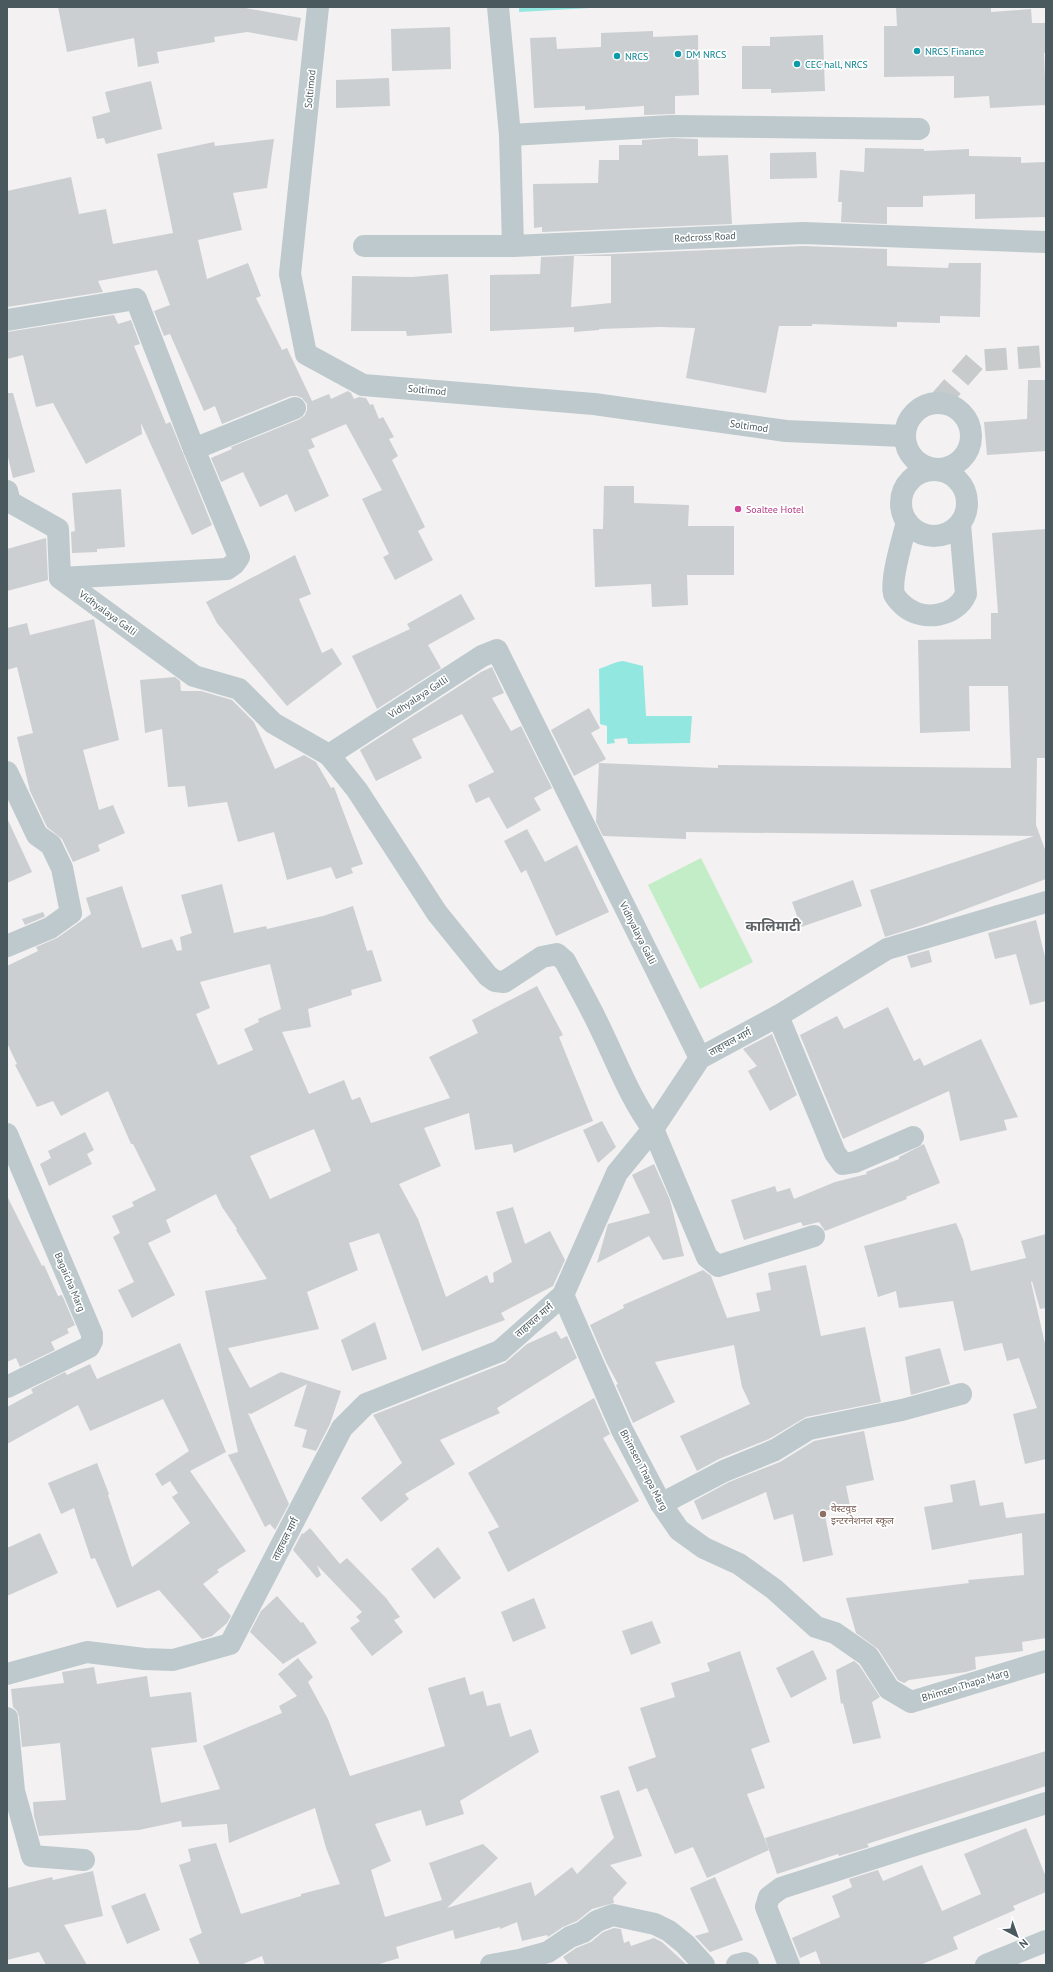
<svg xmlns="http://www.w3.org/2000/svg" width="1053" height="1972" viewBox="0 0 1053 1972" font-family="'PT Sans','Noto Sans Devanagari',sans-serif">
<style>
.green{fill:#c2edc6}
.water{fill:#92e7e0}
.building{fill:#cbcfd2;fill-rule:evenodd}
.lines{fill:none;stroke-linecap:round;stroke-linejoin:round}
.minor-tunnel{stroke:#c8cbcc;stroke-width:22;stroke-dasharray:22 11;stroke-linecap:butt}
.minor{stroke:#bdc9cc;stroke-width:22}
.culture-dot{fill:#0f9aa8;stroke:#fff;stroke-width:1.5}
.hotel-dot{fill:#d1479c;stroke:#fff;stroke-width:1.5}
.education-dot{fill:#8d6e63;stroke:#fff;stroke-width:1.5}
.labels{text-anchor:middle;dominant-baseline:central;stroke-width:3.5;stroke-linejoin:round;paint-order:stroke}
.culture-label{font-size:10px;fill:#0d838f;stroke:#fff;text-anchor:start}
.street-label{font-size:10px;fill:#49595d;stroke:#fff}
.hotel-label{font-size:10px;fill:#b23c85;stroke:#fff;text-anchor:start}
.education-label{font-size:10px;fill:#785e54;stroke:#fff;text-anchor:start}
.district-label{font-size:14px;font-weight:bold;fill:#5d6365;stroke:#fff}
</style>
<rect width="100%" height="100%" fill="#f3f1f1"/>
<path class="green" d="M701 858 753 962 700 989 648 885Z"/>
<g class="water">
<path d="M519 7H608L519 12Z"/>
<path d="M623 661 643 666 646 716H692L690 743 628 744 627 738 614 739 615 743 607 744V726L600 724 599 669C608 666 614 662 623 661Z"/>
</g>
<g class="building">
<path d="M58 7H240L301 18 297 41 247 32 214 37 215 42 157 52 159 63 138 67 134 38 67 52Z"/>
<path d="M896 7H991V12L1031 9 1032 23H1046V53H1044L1046 105 990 108 989 96 954 98V76L884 77V26H897Z"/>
<path d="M450 27 451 69 392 71 391 29Z"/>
<path d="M653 31V37L698 35 699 95 675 96V114L644 115V106L585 110V106L534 108 530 38 556 37 557 49 601 47V33Z"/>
<path d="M823 35 825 91 771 93V89H742V46H770V37Z"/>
<path d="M389 78 390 106 336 108V80Z"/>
<path d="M151 81 162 129 106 144 104 138 97 139 92 117 110 112 105 92Z"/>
<path d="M672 138 698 139V156L728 155 732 224 542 232V227L534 228 533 184 598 183 599 160H619V145H642V140Z"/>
<path d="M274 139 267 188 233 193 242 230 198 240 207 279 248 263 261 296 256 298 282 350 287 348 312 401 329 394 331 399 348 391 351 393 354 399 359 397 366 398 370 405 373 404 379 419 383 417 394 437 389 439 398 456 392 460 425 527 418 531 433 560 395 580 383 557 389 554 362 499 382 490 346 424 311 439 315 447 308 450 329 496 295 512 287 494 260 507 243 472 221 482 211 458 232 449 231 447 300 419 305 415 307 410V404L302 398 297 396H291L222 424 215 406 204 411 170 334 164 336 154 311 170 305 157 270 98 281 103 292 7 307V191L71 177 79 214 106 209 113 244 173 233 157 154 214 142 215 146Z"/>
<path d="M865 148 924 149V151L969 149V156L1021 157V163L1046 162V217L975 219V194L923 196V207H887V224L841 222 842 202H838L840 170 864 172Z"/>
<path d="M816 152 817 178 770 179V153Z"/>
<path d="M803 246 887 249V266L948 268 949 263H981L980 317 940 316V323L897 322V327L812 324V326H779L766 393 686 378 695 328 660 327 599 329V330L574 332V327L490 331V275L540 274 541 257ZM574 256H611V303L571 307Z"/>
<path d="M448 274 452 333 407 336 406 331H351L352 276 412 277Z"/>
<path d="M114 315 118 324 131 320 140 344 134 346 166 424 170 422 172 426 212 525 192 535 141 423 142 434 86 464 53 403 36 407 23 355 7 359V332Z"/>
<path d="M1028 380H1046V451L987 455 984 422 1027 419Z"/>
<path d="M7 393H13L35 472 13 478 7 453Z"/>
<path d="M604 486H634V503L689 505 688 526H734V575H687L688 605 652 607 651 584 595 587 593 529H603Z"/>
<path d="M121 489 125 547 97 549V552L72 553 71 532 75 531 72 493Z"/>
<path d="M1046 529V758H1037L1036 825 1046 852V879L923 925 885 937 870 890 1034 836 686 832V839L603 836 596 822 599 763 718 768V765L1011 768 1008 686H969L970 731 920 733 918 640 991 639V613H998L992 533Z"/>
<path d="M46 538 48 580 7 591V549Z"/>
<path d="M295 555 311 594 299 599 322 653 332 648 342 664 287 706 217 623 206 602Z"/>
<path d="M461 594 475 619 428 645 441 668 377 709 352 656 410 629 407 624Z"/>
<path d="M94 619 119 740 83 750 99 810 113 805 125 833 98 845 100 851 73 862 62 839 47 827 30 791 17 737 33 733 17 667 7 670V628L27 623 30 635Z"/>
<path d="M492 667 504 693 492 698 511 731 521 726 552 788 534 798 541 810 507 829 489 797 476 803 468 785 494 772 462 714 412 739 422 758 376 781 360 750 481 672Z"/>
<path d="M175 677 180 681 181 691H201L232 700 254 722 275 769 304 755 316 762 331 788 334 787 363 864 351 868 353 873 336 879 331 867 287 880 274 832 238 842 227 802 188 807 185 786 168 787 162 729 145 733 140 680Z"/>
<path d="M589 708 600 728 591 733 606 759 574 776 551 730Z"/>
<path d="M7 818 32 872 7 883Z"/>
<path d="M527 829 545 862 577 845 609 912 556 936 526 870 521 873 504 841Z"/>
<path d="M853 880 862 906 801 927 792 902Z"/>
<path d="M222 884 234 933 266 926 267 929 323 916 353 906 367 951 372 950 382 981 351 990 352 995 308 1009 311 1027 282 1032 309 1094 344 1080 352 1100 360 1097 371 1123 450 1098 429 1057 478 1033 472 1020 537 986 563 1035 559 1037 593 1121 514 1153 512 1144 475 1150 469 1113 424 1128 441 1166 399 1184 418 1219 446 1297 487 1275 490 1283 494 1282 493 1273 512 1262 496 1212 513 1207 525 1244 550 1231 565 1260 553 1286 501 1313 505 1320 422 1351 379 1233 349 1243 358 1270 307 1292 319 1329 228 1348 250 1388 281 1372 341 1391 330 1424 316 1451 302 1447 307 1430 294 1426 307 1384 251 1414 248 1413 289 1504 275 1530 270 1524 265 1527 228 1455 238 1452 205 1291 267 1279 236 1230 237 1229 222 1207 216 1194 166 1220 171 1232 148 1243 175 1295 132 1318 118 1290 134 1282 113 1237 120 1233 112 1216 134 1206 132 1202 156 1190 133 1144H131L108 1091 61 1116 53 1101 37 1107 15 1065 17 1064 7 1043V966L38 951 36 947 57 938 91 914 86 898 122 886 142 948 172 939 177 951 182 950 180 937 192 933 181 895ZM270 964 281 1009 258 1019 259 1022 244 1029 253 1050 218 1065 196 1014 210 1008 200 982ZM314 1129 331 1171 270 1199 250 1156Z"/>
<path d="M43 912 45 916 44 917 25 925 22 919Z"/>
<path d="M1036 920 1046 961V1001L1030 1005 1016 954 995 959 988 933Z"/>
<path d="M929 950 932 962 911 968 907 956Z"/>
<path d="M888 1007 914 1061 920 1058 924 1066 981 1039 1018 1117 1004 1120 1007 1130 960 1141 949 1091 843 1139 800 1035 837 1016 844 1029Z"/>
<path d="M772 1034 797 1095 770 1111 748 1071 757 1066 743 1049Z"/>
<path d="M602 1121 616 1147 598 1163 583 1130Z"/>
<path d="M85 1132 94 1150 87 1154 92 1164 49 1186 40 1164 51 1158 48 1151Z"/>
<path d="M924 1144 940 1183 906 1197 907 1199 825 1231 819 1222 803 1226 801 1222 744 1240 731 1200 775 1186 777 1192 790 1188 794 1199 835 1182 867 1174 866 1172 899 1159V1157Z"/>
<path d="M654 1164 670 1200 684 1256 663 1260 649 1236 597 1263 608 1224 650 1213 632 1175Z"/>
<path d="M7 1196 42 1266 44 1265 58 1296 62 1295 75 1325 67 1329 69 1333 51 1342 55 1350 20 1367 16 1358 7 1362Z"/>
<path d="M956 1223 963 1239 971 1271 1026 1258 1021 1241 1046 1234V1308L1040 1309 1032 1281 1031 1282 1046 1348V1459L1025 1464 1013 1414 1037 1408 1019 1358 1007 1361 1002 1343 964 1351 953 1301 899 1308 896 1291 878 1297 864 1246Z"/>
<path d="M806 1265 821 1336 865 1327 881 1402 806 1417 769 1439 719 1459 697 1471 680 1436 750 1404 742 1387 734 1345 655 1362 675 1402 633 1423 616 1385 618 1384 607 1364 590 1325 624 1308 623 1305 703 1270 711 1276 727 1318 760 1311 756 1293 771 1290 768 1273Z"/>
<path d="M375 1322 387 1359 352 1371 341 1340Z"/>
<path d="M556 1331 561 1339 567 1336 577 1358 497 1408 500 1413 440 1440 455 1464 405 1494 409 1499 381 1522 361 1498 402 1463 373 1415 505 1363 527 1344Z"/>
<path d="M180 1343 226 1452 190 1471 246 1551 217 1570 219 1572 203 1584 231 1616 227 1623 212 1636 202 1639 159 1590 117 1608 95 1558 91 1559 74 1508 61 1514 48 1483 97 1463 109 1494 108 1495 132 1567 190 1523 172 1497 178 1493 170 1481 162 1486 155 1474 189 1451 163 1399 90 1431 78 1405 7 1444V1407L33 1393 31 1389 65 1372 67 1375 90 1364 97 1379Z"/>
<path d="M940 1348 950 1384 911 1395 905 1357Z"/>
<path d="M594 1398 610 1434 603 1438 639 1501 508 1572 488 1532 499 1527 468 1473Z"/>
<path d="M864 1431 874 1480 846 1486 850 1506 824 1511 833 1555 803 1562 793 1514 774 1520 766 1492 702 1520 694 1501 729 1482 780 1462 814 1441Z"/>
<path d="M975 1480 980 1506 1003 1502 1006 1518 1046 1513V1638L1022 1642 1023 1651 975 1657 976 1669 966 1672 909 1680 904 1683 898 1680 878 1649 856 1633 846 1598 969 1583 968 1580 1024 1575 1022 1533 932 1550 924 1507 953 1502 950 1485Z"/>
<path d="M310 1528 340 1564 347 1558 386 1598 400 1617 394 1620 403 1632 372 1656 350 1628 360 1621 356 1617 362 1612 317 1565 321 1575 317 1578 293 1550 302 1533 303 1534Z"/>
<path d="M40 1533 58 1573 7 1596V1548Z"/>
<path d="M438 1547 461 1578 434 1599 411 1569Z"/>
<path d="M277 1596 301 1623 303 1622 317 1643 283 1664 250 1632 261 1611Z"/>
<path d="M534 1598 546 1628 513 1642 501 1612Z"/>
<path d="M652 1621 661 1643 631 1655 622 1631Z"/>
<path d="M813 1650 827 1679 791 1698 776 1668Z"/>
<path d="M740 1651 770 1742 751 1749 765 1788 747 1794 769 1850 707 1878 693 1847 675 1854 647 1788 637 1792 628 1767 656 1757 640 1708 675 1697 671 1683 710 1671 707 1663Z"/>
<path d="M298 1658 313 1677 308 1682 328 1719 350 1776 445 1746 428 1688 465 1677 470 1695 483 1691 487 1706 500 1703 510 1737 531 1729 539 1752 460 1801 464 1814 426 1826 421 1810 375 1824 391 1861 371 1870 385 1917 442 1900 429 1863 483 1844 498 1858 447 1908 531 1882 535 1896 572 1867 577 1874 614 1838 600 1796 619 1790 642 1856 610 1865 627 1883 613 1898 614 1903 592 1909 577 1921 563 1927 548 1937 547 1935 522 1941 517 1922 500 1929V1927L455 1939 453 1930 396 1947 399 1958 376 1965H265L262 1956 241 1965H200L189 1939 202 1933 179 1865 191 1861 188 1849 216 1843 241 1914 301 1896V1894L340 1884 326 1848 315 1808 229 1843 227 1824 182 1827 181 1821 139 1830 39 1836 34 1816 33 1802 66 1800 60 1743 22 1747 19 1717 17 1711 13 1707 11 1689 64 1683 62 1672 94 1667 97 1684 147 1676 150 1697 191 1692 197 1742 151 1748 161 1803 220 1789 203 1746 282 1713 279 1706 297 1696 278 1674Z"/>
<path d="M854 1661 859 1665 880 1697 872 1702 881 1738 853 1744 843 1703 841 1704 836 1670Z"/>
<path d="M1046 1751V1786L867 1844 869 1847 839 1856 838 1854 777 1874 765 1838Z"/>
<path d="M1026 1828 1046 1877V1892L1013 1906 1015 1910 953 1937 958 1949 920 1965H821L816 1951 800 1958 792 1938 840 1917 832 1896 852 1887 849 1879 878 1870 883 1881 922 1865 942 1911 981 1894 964 1854Z"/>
<path d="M93 1871 103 1916 64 1925 87 1965H46L39 1952 7 1960V1888L52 1877 53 1880Z"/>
<path d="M715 1877 743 1940 710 1952 695 1936 709 1932 690 1888Z"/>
<path d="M145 1893 160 1930 127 1944 111 1906Z"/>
<path d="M614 1928 621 1929 624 1943 629 1941 631 1946 654 1938 662 1942 687 1965H569L563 1957 576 1948 591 1942 603 1932Z"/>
</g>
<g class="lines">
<path class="minor-tunnel" d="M938 403 975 361 1046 356"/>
<g class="minor">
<path d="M318 7 290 274 306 354 363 385 594 404 786 431 903 436"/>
<path d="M498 7 510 135 513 246"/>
<path d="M510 135 672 126 919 129"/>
<path d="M364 246H513L803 233 1046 242"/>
<path d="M7 320 136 299 194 449 239 557 234 564 227 569 60 578"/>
<circle cx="938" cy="436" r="33"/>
<path d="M194 449 295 408"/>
<circle cx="934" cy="503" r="33"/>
<path d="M7 491 10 502 58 529 60 578 194 676 239 689 273 723 329 755 482 656 497 650 700 1058"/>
<path d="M907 522C903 538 890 579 894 594 896 599 901 603 904 606 923 622 956 617 966 594L960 525"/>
<path d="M329 755 357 790 437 913 488 976 495 981 504 982 542 957 557 954 565 961C577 984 591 1008 602 1032 618 1065 631 1100 653 1129L707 1257 718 1266 814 1236"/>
<path d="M7 772 37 835 51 845 62 868 71 913 50 928 7 946"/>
<path d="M778 1016 835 1153 843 1164 855 1162 913 1137"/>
<path d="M7 1134 92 1334V1341L89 1347 7 1387"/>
<path d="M563 1295 622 1430 661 1504 679 1530 704 1548 739 1564 774 1589 816 1627 835 1633 868 1656 889 1689 911 1702 1046 1661"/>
<path d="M661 1504 724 1471 775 1450 809 1429 902 1410 961 1394"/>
<path d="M7 1674 87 1652 144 1659 173 1660 230 1644 342 1428 366 1404 500 1351 563 1295 617 1173 653 1129 700 1058 778 1016 887 949 1046 902"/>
<path d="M7 1718 14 1791 32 1856 84 1860"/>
<path d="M491 1965 519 1960 548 1952 570 1937 583 1932 597 1921 613 1915 655 1924 669 1931 685 1944 704 1965"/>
<path d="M737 1965 745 1963 748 1965"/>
<path d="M789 1965 766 1907 769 1897 781 1888 1046 1803"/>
<path d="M986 1965 1046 1941"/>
</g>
</g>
<g class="culture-dot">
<circle cx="917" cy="51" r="4"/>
<circle cx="678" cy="54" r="4"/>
<circle cx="617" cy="56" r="4"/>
<circle cx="797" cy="64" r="4"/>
</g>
<circle class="hotel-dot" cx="738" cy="509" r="4"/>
<circle class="education-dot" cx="823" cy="1514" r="4"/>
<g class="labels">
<g class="culture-label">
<text x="925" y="51">NRCS Finance</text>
<text x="686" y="54">DM NRCS</text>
<text x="625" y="56">NRCS</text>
<text x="805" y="64">CEC hall, NRCS</text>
</g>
<g class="street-label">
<text transform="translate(310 89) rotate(-84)">Soltimod</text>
<text transform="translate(705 237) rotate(-3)">Redcross Road</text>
<text transform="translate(427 390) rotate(5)">Soltimod</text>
<text transform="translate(749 426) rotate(8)">Soltimod</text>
<text transform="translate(108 613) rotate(36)">Vidhyalaya Galli</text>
<text transform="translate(418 697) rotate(-33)">Vidhyalaya Galli</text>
<text transform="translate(638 933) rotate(63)">Vidhyalaya Galli</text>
<text transform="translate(730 1042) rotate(-28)">ताहाचल मार्ग</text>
<text transform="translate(70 1282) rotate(67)">Bagaicha Marg</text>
<text transform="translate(534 1320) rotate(-41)">ताहाचल मार्ग</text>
<text transform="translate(644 1470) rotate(62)">Bhimsen Thapa Marg</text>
<text transform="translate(285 1539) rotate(-63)">ताहाचल मार्ग</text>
<text transform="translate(965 1685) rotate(-17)">Bhimsen Thapa Marg</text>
</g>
<g class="hotel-label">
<text x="746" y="509">Soaltee Hotel</text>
</g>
<g class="education-label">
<text x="831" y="1508">वेस्टवुड<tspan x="831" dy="12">इन्टरनेशनल स्कूल</tspan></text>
</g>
<g class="district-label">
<text x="773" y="926">कालिमाटी</text>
</g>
</g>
<rect width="1053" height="1972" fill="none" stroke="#49595d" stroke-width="16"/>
<g transform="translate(1017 1936) rotate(139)" stroke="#ffffff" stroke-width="3" paint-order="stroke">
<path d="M0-3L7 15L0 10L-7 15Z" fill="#49595d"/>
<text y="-6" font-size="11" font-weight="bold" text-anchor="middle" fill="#49595d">N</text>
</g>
</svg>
